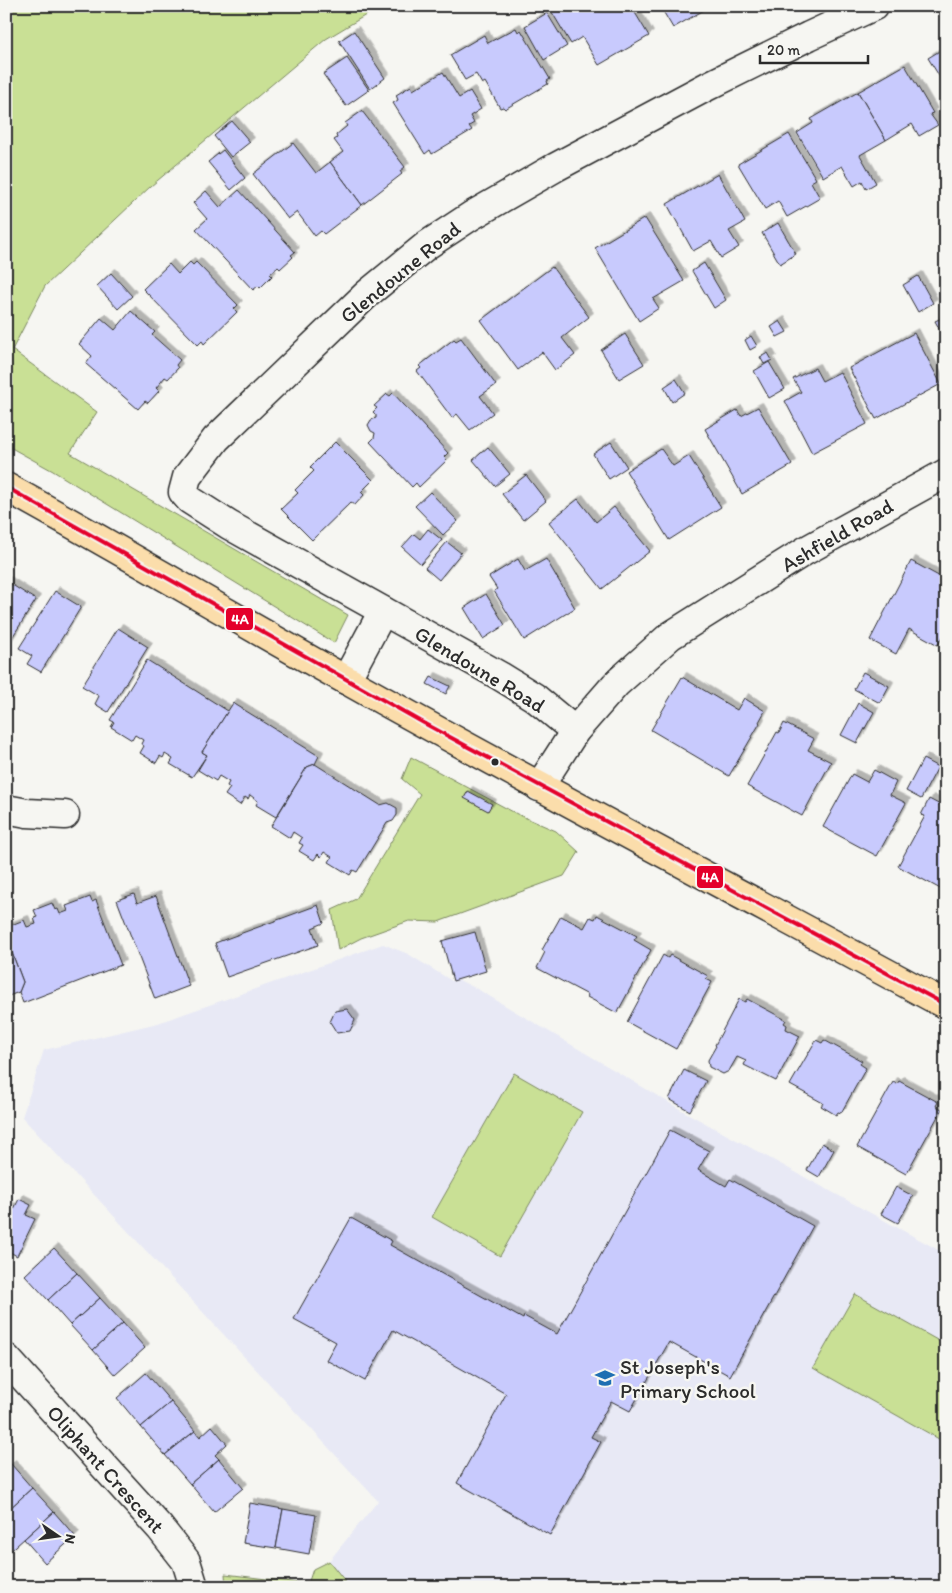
<svg xmlns="http://www.w3.org/2000/svg" width="952" height="1593" viewBox="0 0 952 1593" font-family="Itim,sans-serif">
<style>
.built{fill:#e8e9f5}
.green{fill:#c9e095;stroke:#7a8660}
.building{fill:#c8cafd;stroke:#2b2b2b;filter:url(#shadow)}
.lines{fill:none;stroke-linecap:round;stroke-linejoin:round}
.minor-casing{stroke:#2b2b2b;stroke-width:31}
.major-casing{stroke:#2b2b2b;stroke-width:31}
.minor{stroke:#f6f6f2;stroke-width:28}
.major{stroke:#fbddab;stroke-width:28}
.bus-1-casing{stroke:#f6f6f2;stroke-width:8}
.bus-1{stroke:#e4002b;stroke-width:4}
.bus-dot{fill:#2b2b2b;stroke:#f6f6f2;stroke-width:2}
.labels{text-anchor:middle;dominant-baseline:central;stroke-width:5;stroke-linejoin:round;paint-order:stroke}
.street-label{font-size:21px;fill:#2b2b2b;stroke:#f6f6f2}
.poi-label{font-size:21px;fill:#2b2b2b;stroke:#f6f6f2;text-anchor:start}
.line-badge{stroke:#f6f6f2;stroke-width:2}
.badge-label{font-size:14px;text-anchor:middle;font-weight:bold;fill:#fff}
</style>
<defs>
<filter id="shadow"><feDropShadow dx="4.5" dy="-4.5" stdDeviation="0" flood-color="#0004"/></filter>
</defs>
<rect width="100%" height="100%" fill="#f6f6f2"/>
<filter id="ink" filterUnits="userSpaceOnUse"><feTurbulence type="fractalNoise" baseFrequency=".02" numOctaves="2"/><feDisplacementMap in="SourceGraphic" scale="10" xChannelSelector="R" yChannelSelector="G"/><feConvolveMatrix kernelMatrix="1 2 1 2 8 2 1 2 1" color-interpolation-filters="sRGB"/></filter>
<g filter="url(#ink)">
<path class="built" d="M383 944 408 954 452 981 457 979 479 990 683 1111 946 1254V1587H349L329 1561 378 1501 22 1117 44 1050 158 1023Z"/>
<g class="green">
<path d="M6 6H381L326 39 151 186 45 286 12 350 97 412 70 453 348 615 334 643 53 471 6 445Z"/>
<path d="M411 757 517 814 556 831 579 852 564 876 438 922 409 921 361 938 338 950 332 910 356 899 420 794 402 779Z"/>
<path d="M514 1073 582 1112 500 1256 432 1217Z"/>
<path d="M855 1294 946 1345V1443L813 1368Z"/>
<path d="M329 1561 345 1581 330 1587H226L225 1574 308 1584 313 1569Z"/>
</g>
<g class="building">
<path d="M554 6H631L649 36 599 65 582 37 571 44 550 9Z"/>
<path d="M660 6H711L673 28Z"/>
<path d="M547 13 567 46 544 60 525 26Z"/>
<path d="M516 28 518 32 521 30 550 79 547 81 548 84 505 109 503 107 500 108 485 82 482 84 476 74 465 80 450 55 484 35 488 43Z"/>
<path d="M354 31 385 78 370 89 339 41Z"/>
<path d="M946 47V87L928 58Z"/>
<path d="M347 58 369 90 346 106 323 74Z"/>
<path d="M905 65 933 113 930 114 938 125 919 136 912 124 886 140 858 92Z"/>
<path d="M443 72 459 98 470 91 481 109 470 116 474 123 469 126 472 130 432 154 430 150 425 154 393 103 398 100 396 95 411 86 413 90Z"/>
<path d="M858 92 886 140 860 155 876 183 866 189 862 181 854 186 842 166 823 177 797 133 813 123 811 119Z"/>
<path d="M362 111 405 167 400 171 402 174 362 205 330 162 343 152 334 140 337 138 336 135 347 126 345 123Z"/>
<path d="M232 121 250 142 231 157 214 136Z"/>
<path d="M789 134 816 179 811 182 820 198 787 217 778 201 765 209 738 164Z"/>
<path d="M946 140V154L939 144Z"/>
<path d="M293 143 316 173 330 162 362 205 324 234 321 231 315 236 297 212 288 219 253 174Z"/>
<path d="M223 150 245 178 231 190 208 162Z"/>
<path d="M718 174 745 222 729 231 739 247 721 258 711 241 693 251 667 204Z"/>
<path d="M239 190 295 252 291 255 293 257 280 269 278 267 270 274 272 276 260 288 258 286 253 290 196 229 207 219 193 203 206 191 220 207Z"/>
<path d="M645 218 684 281 653 299 659 308 639 321 595 248Z"/>
<path d="M778 223 796 254 780 264 762 233Z"/>
<path d="M190 262 193 265 196 262 238 305 234 309 237 312 204 344 202 341 198 345 143 289 169 264 178 274Z"/>
<path d="M704 263 726 300 714 308 692 271Z"/>
<path d="M552 267 589 317 562 338 575 355 555 370 542 352 518 370 481 320Z"/>
<path d="M111 273 132 296 118 309 97 286Z"/>
<path d="M918 276 933 303 918 312 903 285Z"/>
<path d="M946 289V306L939 293Z"/>
<path d="M131 311 155 332 152 335 180 360 176 365 178 368 168 379 165 377 156 388 159 391 148 403 145 401 138 409 86 364 92 356 79 344 101 318 115 330Z"/>
<path d="M946 316V341L935 321Z"/>
<path d="M780 321 787 332 777 337 771 327Z"/>
<path d="M914 333 941 384 876 419 849 368Z"/>
<path d="M625 334 644 364 619 379 601 350Z"/>
<path d="M751 336 757 346 750 350 745 340Z"/>
<path d="M461 338 496 385 480 396 493 413 470 430 457 414 452 418 417 371 421 368 419 366 454 339 456 341Z"/>
<path d="M768 353 772 360 764 364 760 357Z"/>
<path d="M769 362 785 389 769 398 754 371Z"/>
<path d="M815 368 822 381 840 372 867 424 812 453 785 401 801 392 793 379Z"/>
<path d="M676 379 685 393 672 402 664 387Z"/>
<path d="M393 393 448 453 444 457 447 460 419 487 416 483 412 487 370 442 374 438 375 433 371 431 368 425 371 420 376 418V415L373 412 377 408 374 406 387 394 390 396Z"/>
<path d="M758 407 792 465 742 494 705 429 737 410 741 416Z"/>
<path d="M335 442 373 480 361 492 364 495 355 505 351 502 312 540 281 509 298 493 295 490 314 471 310 467Z"/>
<path d="M611 442 627 467 609 479 593 454Z"/>
<path d="M488 447 510 474 495 486 473 460Z"/>
<path d="M661 449 673 466 689 456 721 507 669 540 626 471Z"/>
<path d="M526 475 546 501 523 520 502 494Z"/>
<path d="M430 492 458 521 443 535 415 506Z"/>
<path d="M578 499 596 522 614 507 650 551 602 589 549 522Z"/>
<path d="M428 529 442 540 421 564 402 547 414 534 420 539Z"/>
<path d="M447 542 461 553 439 580 425 568Z"/>
<path d="M518 559 525 571 546 559 575 608 524 640 494 591 497 589 489 577Z"/>
<path d="M911 561 946 580V631L938 645 909 629 896 654 870 640Z"/>
<path d="M6 581 36 600 6 647Z"/>
<path d="M55 591 81 607 41 672 27 664 32 656 19 648Z"/>
<path d="M486 594 505 625 483 639 464 608Z"/>
<path d="M118 628 148 647 108 712 95 704 99 696 82 686Z"/>
<path d="M147 660 228 711 202 752 207 755 192 777 170 764 173 759 165 754 163 758 160 756 156 763 140 753 144 746 141 744 143 740 135 735 132 740 111 727 114 722 110 720Z"/>
<path d="M863 672 889 686 880 703 854 689Z"/>
<path d="M431 677 450 686 446 694 427 684Z"/>
<path d="M682 677 737 710 744 698 765 711 759 722 760 723 729 776 651 730Z"/>
<path d="M233 703 319 756 315 764 307 767 276 817 256 805 258 801 250 795 248 799 245 797 240 805 225 795 230 788 227 786 229 782 219 776 216 781 198 770 207 755 202 752Z"/>
<path d="M858 703 874 712 857 743 841 735Z"/>
<path d="M784 723 814 739 808 750 831 762 802 816 747 786 777 732 779 733Z"/>
<path d="M923 759 938 767 921 799 906 791Z"/>
<path d="M315 764 380 805 388 803 397 808V815L393 821 387 823 357 872 353 870 350 875 329 862 332 857 324 852 321 857 318 854 314 860 299 851 303 845 299 843 302 838 293 832 290 838 271 826 307 767Z"/>
<path d="M874 770 896 782 890 795 906 803 877 856 823 827 852 774 867 782Z"/>
<path d="M468 791 492 804 488 811 464 798Z"/>
<path d="M929 799 946 808V892L898 866 925 816 921 815Z"/>
<path d="M134 894 137 903 156 896 189 986 155 999 117 900Z"/>
<path d="M90 897 92 902 96 900 121 965 23 1003 19 992 23 982 6 937V927L24 920 27 927 36 924 34 918 37 917 34 910 52 903 55 910 58 909 60 914 68 911 66 906Z"/>
<path d="M318 905 324 923 312 928 318 945 227 977 215 943Z"/>
<path d="M597 915 637 936 634 940 651 950 617 1013 587 997 588 995 537 968 545 952 542 950 561 916 584 928 590 917 595 919Z"/>
<path d="M475 932 486 971 453 981 442 941Z"/>
<path d="M6 937 23 982 19 992 6 997Z"/>
<path d="M663 955 668 958 670 955 708 976 706 979 712 982 676 1049 627 1022Z"/>
<path d="M739 999 745 1002 747 999 786 1020 784 1023 787 1025 786 1029 800 1036 776 1081 744 1065 746 1061 737 1057 729 1071 723 1074 709 1067 708 1060 716 1046 715 1045Z"/>
<path d="M347 1009 355 1020 350 1031 337 1033 330 1022 335 1011Z"/>
<path d="M816 1040 822 1043 824 1040 862 1061 860 1064 866 1068 841 1113 838 1112 836 1115 821 1106 823 1103 790 1085Z"/>
<path d="M684 1070 706 1081 690 1111 669 1099Z"/>
<path d="M899 1081 938 1102 936 1106 942 1109 906 1174 857 1147 893 1082 897 1084Z"/>
<path d="M670 1130 709 1151 698 1170 726 1186 730 1179 813 1226 730 1376 669 1342 630 1411 611 1401 591 1437 601 1442 550 1535 457 1483 506 1394 393 1330 365 1381 326 1360 336 1342 294 1319 351 1218 392 1241 390 1245 523 1319 524 1316 557 1334Z"/>
<path d="M822 1143 834 1150 819 1177 807 1170Z"/>
<path d="M896 1187 913 1196 898 1223 881 1214Z"/>
<path d="M19 1199 31 1205 26 1215 35 1219 17 1256 6 1250V1206L14 1209Z"/>
<path d="M54 1248 77 1273 48 1300 25 1275Z"/>
<path d="M77 1273 100 1298 70 1325 48 1300Z"/>
<path d="M100 1298 123 1323 93 1350 70 1325Z"/>
<path d="M123 1323 145 1348 115 1375 93 1350Z"/>
<path d="M146 1373 171 1402 141 1427 117 1398Z"/>
<path d="M171 1402 195 1431 165 1455 141 1427Z"/>
<path d="M212 1426 227 1444 215 1455 219 1459 190 1484 165 1455 195 1431 200 1437Z"/>
<path d="M219 1459 243 1488 214 1512 190 1484Z"/>
<path d="M11 1464 32 1488 6 1512V1469Z"/>
<path d="M32 1488 54 1512 6 1555V1512Z"/>
<path d="M250 1503 283 1509 276 1548 243 1543Z"/>
<path d="M283 1509 316 1515 309 1554 276 1548Z"/>
<path d="M54 1512 75 1536 45 1563 24 1539Z"/>
</g>
<g class="lines">
<defs>
<g id="minor">
<path d="M346 680 383 611"/>
<path d="M575 731 534 697 500 676 229 525 190 500 183 492 187 477 216 439 367 294 427 245 471 216 556 167 708 86 809 36 874 6"/>
<path d="M539 787 575 731 616 684 670 636 805 551 946 473"/>
<path d="M6 809 27 813 65 815"/>
<path d="M6 1358 160 1528 186 1561 194 1587"/>
</g>
<path id="major" d="M6 487C121 550 234 618 348 681 546 792 747 897 946 1005"/>
</defs>
<use href="#minor" class="minor-casing"/>
<use href="#major" class="major-casing"/>
<use href="#minor" class="minor"/>
<use href="#major" class="major"/>
<defs>
<path id="bus-1" d="M6 487 422 722 946 1005"/>
</defs>
<use href="#bus-1" class="bus-1-casing"/>
<use href="#bus-1" class="bus-1"/>
</g>
</g>
<defs>
<symbol id="school-bare" viewBox="-9 -9 18 18"><path d="M0-5L7-2L0 1L-7-2ZM-4 1L0 2.5L4 1V4Q0 6-4 4Z" fill="#1f6fb2" stroke="#f6f6f2" stroke-width="2.5" paint-order="stroke"/></symbol>
</defs>
<g fill-rule="evenodd">
<use href="#school-bare" x="591" y="1364" width="28" height="28"/>
</g>
<circle class="bus-dot" cx="495" cy="762" r="4.5"/>
<g class="labels">
<g class="street-label">
<text transform="translate(400 272) rotate(-39)">Glendoune Road</text>
<text transform="translate(837 535) rotate(-30)">Ashfield Road</text>
<text transform="translate(480 669) rotate(31)">Glendoune Road</text>
<text transform="translate(106 1469) rotate(48)">Oliphant Crescent</text>
</g>
<g class="poi-label">
<text x="620" y="1366">St Joseph's<tspan x="620" dy="24">Primary School</tspan></text>
</g>
</g>
<g class="line-badge">
<rect x="225" y="607" width="29" height="24" rx="5" fill="#e4002b"/>
<rect x="696" y="865" width="28" height="24" rx="5" fill="#e4002b"/>
</g>
<g class="badge-label">
<text x="240" y="624">4A</text>
<text x="710" y="882">4A</text>
</g>
<rect width="952" height="1593" fill="none" stroke="#f6f6f2" stroke-width="25"/>
<rect x="12" y="12" width="927" height="1568" fill="none" stroke="#2b2b2b" stroke-width="2" filter="url(#ink)"/>
<g transform="translate(58 1536) rotate(103)" stroke="#f6f6f2" stroke-width="4" paint-order="stroke">
<path d="M0-4L9 19L0 12L-9 19Z" fill="#2b2b2b"/>
<text y="-8" font-size="14" font-weight="bold" text-anchor="middle" fill="#2b2b2b">N</text>
</g>
<path d="M760 55v8h108v-8" fill="none" stroke="#2b2b2b" stroke-width="2.5"/>
<text x="767" y="55" font-size="15" fill="#2b2b2b" stroke="#f6f6f2" stroke-width="4" paint-order="stroke">20 m</text>
</svg>
